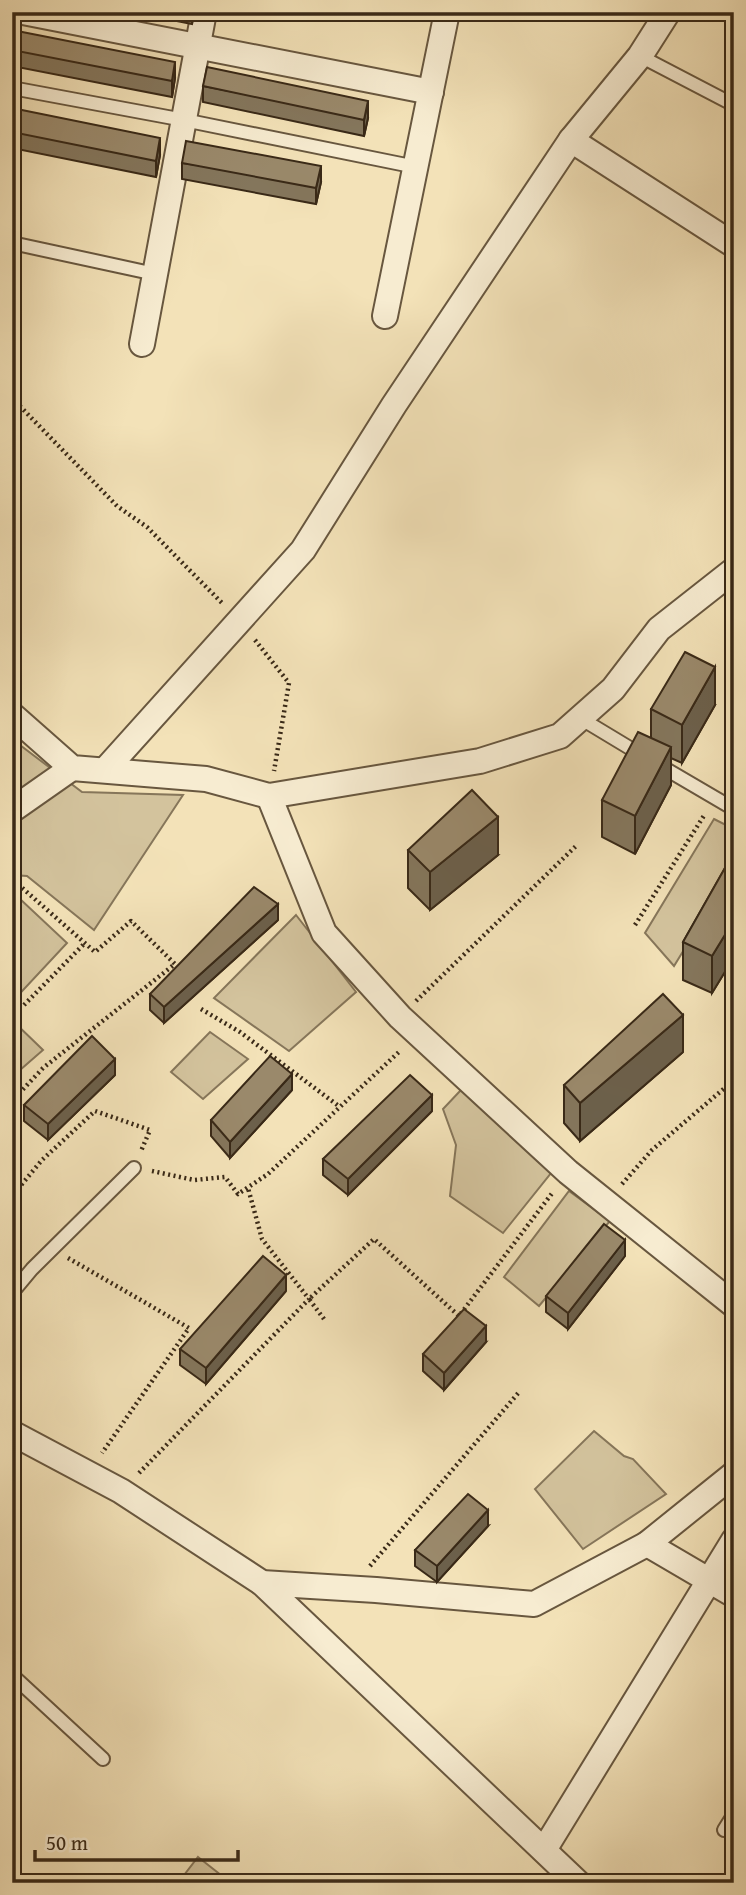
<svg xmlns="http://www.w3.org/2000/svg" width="746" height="1895" viewBox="0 0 746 1895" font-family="'Gentium Book Plus',serif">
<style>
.green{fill:#d3c39d;stroke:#86765a;stroke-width:2}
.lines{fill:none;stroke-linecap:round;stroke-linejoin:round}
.lane-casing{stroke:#68573f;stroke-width:16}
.street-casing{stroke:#68573f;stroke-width:28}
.path{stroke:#392917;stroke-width:4.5;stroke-dasharray:2 3.5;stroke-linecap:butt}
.lane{stroke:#f7ecd1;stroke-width:12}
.street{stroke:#f7ecd1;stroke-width:24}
.wall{fill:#84765c;stroke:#392917;stroke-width:2}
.shaded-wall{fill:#6c604b;stroke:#392917;stroke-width:2}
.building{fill:#9a896b;stroke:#392917;stroke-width:2}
</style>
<rect width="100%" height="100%" fill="#f3e2b8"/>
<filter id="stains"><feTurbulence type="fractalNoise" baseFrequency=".00286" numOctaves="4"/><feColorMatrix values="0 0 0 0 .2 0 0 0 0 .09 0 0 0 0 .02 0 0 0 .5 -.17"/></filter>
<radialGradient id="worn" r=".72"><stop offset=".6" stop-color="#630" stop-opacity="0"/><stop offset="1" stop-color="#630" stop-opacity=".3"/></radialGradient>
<g class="green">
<path d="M12 739 82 792 183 795 94 930 27 876 12 875Z"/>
<path d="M714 819 734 829V868L674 966 645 933Z"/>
<path d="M12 898H19L67 943 12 1002Z"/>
<path d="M296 915 356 992 289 1051 214 998Z"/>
<path d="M12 1020 43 1050 12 1077Z"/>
<path d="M210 1032 248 1059 203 1099 171 1072Z"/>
<path d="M461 1090 551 1173 503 1233 450 1196 456 1145 443 1109Z"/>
<path d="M569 1191 610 1221 539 1306 504 1277Z"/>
<path d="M594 1431 624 1456 633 1459 666 1494 583 1549 535 1489Z"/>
<path d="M198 1857 231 1883H178Z"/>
</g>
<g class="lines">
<defs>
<g id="lane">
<path d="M640 56 734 105"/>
<path d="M12 88 184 120 416 167"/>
<path d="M12 243 155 274"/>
<path d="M580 718 643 756"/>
<path d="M659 765 734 809"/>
<path d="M12 1293 32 1269 134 1168"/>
<path d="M12 1675 103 1759"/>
<path d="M724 1830 734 1814"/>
</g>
<g id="street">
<path d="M23 12 431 92"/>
<path d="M571 140 734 245"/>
<path d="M385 316 447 12"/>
<path d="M142 344 204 12"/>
<path d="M12 715 72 768 206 779 269 796 480 761 560 736 613 689 659 629 734 570"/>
<path d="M105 770 303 550 394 405 571 140 640 56 668 12"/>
<path d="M269 796 324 933 400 1017 568 1172 734 1305"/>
<path d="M12 810 72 768"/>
<path d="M12 1433 121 1491 262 1583 376 1590 534 1604 647 1544 734 1474"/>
<path d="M647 1544 734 1595"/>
<path d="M262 1583 578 1883"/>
<path d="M544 1850 734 1540"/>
</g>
</defs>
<use href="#lane" class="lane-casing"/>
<use href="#street" class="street-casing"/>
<g class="path">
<path d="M12 398 117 506 147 527 223 604"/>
<path d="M255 640 289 683 274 771"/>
<path d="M12 885 20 886 95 952 131 921 175 964 43 1068 12 1101"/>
<path d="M635 925 705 814"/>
<path d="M416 1001 576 846"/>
<path d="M24 1005 85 943"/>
<path d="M201 1009 240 1032 340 1107"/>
<path d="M152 1171 194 1180 225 1177 238 1194 268 1174 400 1051"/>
<path d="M622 1184 652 1150 734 1080"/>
<path d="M12 1210 17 1190 42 1160 95 1111 150 1130 141 1151"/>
<path d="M68 1258 189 1328 102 1453"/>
<path d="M324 1319 309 1299 374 1239 459 1316 553 1192"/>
<path d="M139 1473 309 1299 262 1239 248 1188"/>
<path d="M370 1566 520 1391"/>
</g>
<use href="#lane" class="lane"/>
<use href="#street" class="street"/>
</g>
<g class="wall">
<path d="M132 12H194L192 24Z"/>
<path d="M12 30 175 78 172 97 12 66Z"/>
<path d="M203 86 368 118 364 136 203 102Z"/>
<path d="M12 108 160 155 156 177 12 148Z"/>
<path d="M182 163 321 182 316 204 182 179Z"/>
<path d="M715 705 682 763 671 758V785L635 854 602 837V800L651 738V709Z"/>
<path d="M408 850 498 855 430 910 408 888Z"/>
<path d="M734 852V957L712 993 683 980V942Z"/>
<path d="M278 920 164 1023 150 1010V994Z"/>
<path d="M683 1052 580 1141 564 1123V1085Z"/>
<path d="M115 1075 48 1140 24 1121V1105Z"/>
<path d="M292 1090 230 1158 211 1136V1120Z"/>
<path d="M432 1111 348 1195 323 1175V1159Z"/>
<path d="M625 1256 568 1329 546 1312V1296Z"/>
<path d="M286 1291 206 1384 180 1365V1349Z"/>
<path d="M486 1342 444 1390 423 1371V1354Z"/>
<path d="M488 1526 437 1582 415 1566V1550Z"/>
</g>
<g class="shaded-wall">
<path d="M192 12H194L192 24Z"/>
<path d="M175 62V78L172 97V81Z"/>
<path d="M368 101V118L364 136V120Z"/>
<path d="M160 138V155L156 177V161Z"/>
<path d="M321 166V182L316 204V188Z"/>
<path d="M715 667V705L682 763V725Z"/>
<path d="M671 747V785L635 854V816Z"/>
<path d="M498 817V855L430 910V872Z"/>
<path d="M278 904V920L164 1023V1007Z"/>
<path d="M734 920V957L712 993V956Z"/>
<path d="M683 1015V1052L580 1141V1103Z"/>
<path d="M115 1059V1075L48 1140V1124Z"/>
<path d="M292 1074V1090L230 1158V1142Z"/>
<path d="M432 1095V1111L348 1195V1179Z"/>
<path d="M625 1240V1256L568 1329V1313Z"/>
<path d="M286 1275V1291L206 1384V1368Z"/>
<path d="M486 1326V1342L444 1390V1373Z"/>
<path d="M488 1510V1526L437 1582V1566Z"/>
</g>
<g class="building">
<path d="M12 30 175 62 172 81 12 50Z"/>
<path d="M207 67 368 101 364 120 203 86Z"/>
<path d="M12 108 160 138 156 161 12 132Z"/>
<path d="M186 141 321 166 316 188 182 163Z"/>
<path d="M685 652 715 667 682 725 651 709Z"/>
<path d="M638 732 671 747 635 816 602 800Z"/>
<path d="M472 790 498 817 430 872 408 850Z"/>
<path d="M734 852V920L712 956 683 942Z"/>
<path d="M254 887 278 904 164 1007 150 994Z"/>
<path d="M663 994 683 1015 580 1103 564 1085Z"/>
<path d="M92 1036 115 1059 48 1124 24 1105Z"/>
<path d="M270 1056 292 1074 230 1142 211 1120Z"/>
<path d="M410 1075 432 1095 348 1179 323 1159Z"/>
<path d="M604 1224 625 1240 568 1313 546 1296Z"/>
<path d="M263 1256 286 1275 206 1368 180 1349Z"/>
<path d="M464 1309 486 1326 444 1373 423 1354Z"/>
<path d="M468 1494 488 1510 437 1566 415 1550Z"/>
</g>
<rect width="746" height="1895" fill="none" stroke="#f3e2b8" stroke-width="42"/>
<rect x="14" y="14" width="718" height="1867" fill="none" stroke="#392917" stroke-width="3.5"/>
<rect x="21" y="21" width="704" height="1853" fill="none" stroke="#392917" stroke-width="2"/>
<path d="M35 1850v10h203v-10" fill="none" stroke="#392917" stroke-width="3.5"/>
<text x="46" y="1850" font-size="21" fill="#392917" stroke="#f7ecd1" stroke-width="5" paint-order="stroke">50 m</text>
<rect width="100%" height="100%" filter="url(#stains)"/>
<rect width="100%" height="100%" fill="url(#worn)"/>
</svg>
